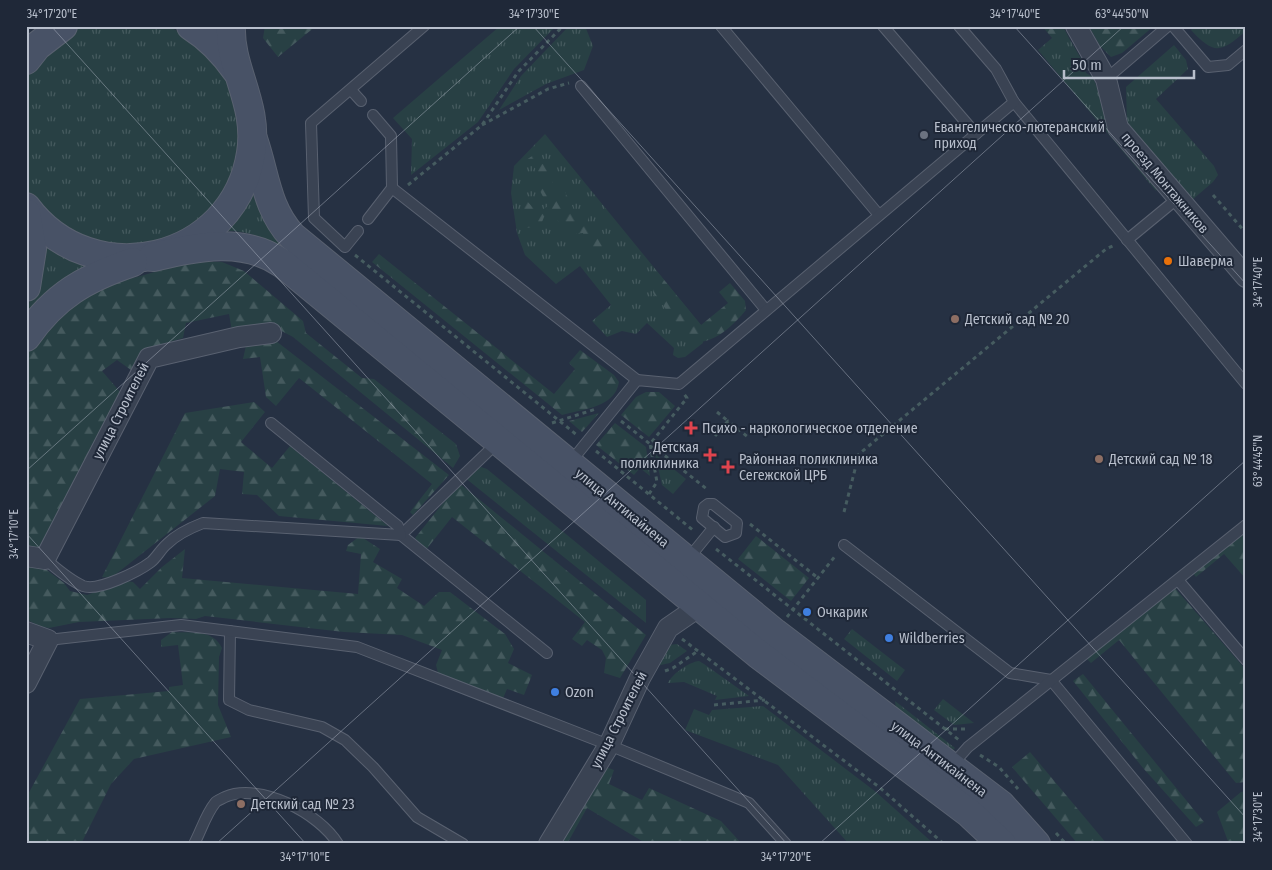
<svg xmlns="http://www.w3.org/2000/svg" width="1272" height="870" viewBox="0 0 1272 870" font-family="'Fira Sans Condensed',sans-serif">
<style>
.grass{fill:url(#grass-tufts)}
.forest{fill:url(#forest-firs)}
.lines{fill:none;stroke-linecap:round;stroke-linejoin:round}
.lane-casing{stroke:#596170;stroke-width:12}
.street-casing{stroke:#596170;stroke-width:22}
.secondary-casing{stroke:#596170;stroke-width:30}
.path{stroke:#465c60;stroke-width:3;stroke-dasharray:4 4;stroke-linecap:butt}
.lane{stroke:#3a4353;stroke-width:10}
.street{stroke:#3a4353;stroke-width:20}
.secondary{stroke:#485266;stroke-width:28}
.ticks{fill:none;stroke:#b8bfcc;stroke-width:1;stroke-opacity:0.45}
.worship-dot{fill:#6b7280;stroke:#1f2838;stroke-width:2}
.food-dot{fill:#e8710a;stroke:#1f2838;stroke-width:2}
.education-dot{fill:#8d6e63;stroke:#1f2838;stroke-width:2}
.health-dot{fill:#e0444e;stroke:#1f2838;stroke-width:2}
.shop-dot{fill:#3f7fe0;stroke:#1f2838;stroke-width:2}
.labels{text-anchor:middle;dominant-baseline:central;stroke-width:4;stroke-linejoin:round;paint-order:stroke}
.poi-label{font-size:14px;fill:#b8bfcc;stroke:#1f2838;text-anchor:start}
.street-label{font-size:14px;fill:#b8bfcc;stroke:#1f2838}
.neatline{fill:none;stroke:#b8bfcc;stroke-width:2}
.ticks-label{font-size:12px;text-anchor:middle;fill:#b8bfcc}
</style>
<defs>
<pattern id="grass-tufts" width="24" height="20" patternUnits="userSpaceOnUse" patternTransform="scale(1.25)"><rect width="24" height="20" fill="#284044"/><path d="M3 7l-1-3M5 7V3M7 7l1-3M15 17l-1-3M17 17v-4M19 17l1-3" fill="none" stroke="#455a5e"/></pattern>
<pattern id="forest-firs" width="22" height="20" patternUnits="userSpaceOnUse" patternTransform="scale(1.25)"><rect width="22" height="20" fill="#284044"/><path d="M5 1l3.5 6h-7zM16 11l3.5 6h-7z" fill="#455a5e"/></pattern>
</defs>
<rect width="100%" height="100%" fill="#263143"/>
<g class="grass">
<path d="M84 26H168L194 40 225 73 235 94 242 139 231 183 204 220 143 249 76 240 26 195V75C39 54 62 36 84 26Z"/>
<path d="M500 26H556L514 69 478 122 411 175 412 139 393 118Z"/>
<path d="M569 26H585L593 46 584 70 546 84 499 110 521 76Z"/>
<path d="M1195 26H1246V31C1221 52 1215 56 1191 30Z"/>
<path d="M1052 38H1069L1083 62 1086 73 1093 77 1112 127 1157 186 1156 191 1038 50Z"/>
<path d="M1174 45 1186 60 1188 69 1156 99 1214 166 1218 175 1213 182 1192 200 1127 125 1126 87Z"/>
<path d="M545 134 701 325 703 343 685 357 678 358 673 355 674 348 647 323 636 334 622 331 607 337 592 321 611 305 580 266 556 284 525 255 517 233 511 193 514 166Z"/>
<path d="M252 188C265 227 284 244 311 273 280 248 262 229 219 231Z"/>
<path d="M38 241 101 262 26 332V313L34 288Z"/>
<path d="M655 454 686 479 673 494 662 485Z"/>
<path d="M481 467 487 469 646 600V623L464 477Z"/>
<path d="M852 629 905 670 897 681 844 639Z"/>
<path d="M677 644 687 651 670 663 656 666 669 645Z"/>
<path d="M699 661 704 664 749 696 715 700 717 696 684 682 668 683C672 674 689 662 699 661Z"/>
<path d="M943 699 974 723 954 725 934 710Z"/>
<path d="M895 701 955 748 949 754 897 717Z"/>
<path d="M763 706 876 792 934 844H849L778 765 685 730 694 709 709 715 712 710Z"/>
</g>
<g class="forest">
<path d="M265 26H316L278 57 263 38Z"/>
<path d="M1042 26H1063L1069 38H1052Z"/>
<path d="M1089 26H1154L1122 53 1111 57 1100 46Z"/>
<path d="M543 149 541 163 557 169 549 192 564 190 575 212 589 210 587 228 602 234 608 250 595 261 587 251 583 233 568 235 552 213 544 217 540 227 524 228 520 210 527 201 538 213 548 206 539 189 538 171 526 160Z"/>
<path d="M379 254 554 394 575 369 569 363 580 350 614 375 619 382C615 408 582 409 562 415L372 262Z"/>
<path d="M193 261 222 262 244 271 303 321 306 333 362 378 374 379 456 444 460 456 453 468 293 337 272 326 232 331 229 314 186 323 183 338 142 350 131 370 117 360 102 371 121 393 45 543 39 548 31 549 26 546V339L91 286 137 277Z"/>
<path d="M655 269 701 325 728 303 719 292 730 283 745 301 746 310C733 326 713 345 692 342L653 293Z"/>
<path d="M247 341H276L449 475 413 515 410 512 432 484 299 378 276 406 266 397 260 357 243 359Z"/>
<path d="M646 392H659L675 406 649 437 621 415 636 397Z"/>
<path d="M254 402 265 412 241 442 272 468 290 446 388 526 279 516 257 495 242 494 244 472 220 469 215 496 111 578 102 577 185 413Z"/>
<path d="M599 413 582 432 569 421Z"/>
<path d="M615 423 646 447 650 476 640 468 634 475 596 445Z"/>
<path d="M459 483 646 635 620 678 604 673 606 658 602 650 587 640 582 646 572 639 585 622 452 517 425 551 415 538Z"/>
<path d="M1246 526V579L1224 554 1196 577 1188 567Z"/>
<path d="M360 536 380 549 373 562 402 579 397 588 424 606 439 592H450L505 634 514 649 508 663 532 675 524 695 507 689 501 703 438 673 436 665 442 650 402 635 344 632 205 616 196 619 171 618 79 622 49 628 39 626 26 619V563L39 564 64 583 70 591 87 595 126 581 133 582 140 589 162 567 185 549 182 578 358 594 361 554 346 551 348 545Z"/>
<path d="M756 536 809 578 791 601 738 559Z"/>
<path d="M1168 580 1246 670V782L1236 783 1119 640 1091 663 1084 656Z"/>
<path d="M172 632C191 633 213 629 222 648L219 657 218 705 231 737 134 759 111 784 81 844H26V798L80 699 169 691V687L183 685 178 645 161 647V640Z"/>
<path d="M1083 674 1204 822 1196 827 1143 768 1073 681Z"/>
<path d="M1030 752 1107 844H1078L1012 767Z"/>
<path d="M603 766 614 770 609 784 642 800 649 788 721 821 742 844H647L587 808 567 844H552Z"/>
<path d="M1246 791V844H1229L1217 812 1241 792Z"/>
</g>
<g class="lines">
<defs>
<g id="lane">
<path d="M721 26 879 215"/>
<path d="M883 26 976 134"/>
<path d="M1173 26 1208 67 1228 65 1246 50"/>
<path d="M1106 79 1168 26"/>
<path d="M581 86 766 310"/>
<path d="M351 90 361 101"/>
<path d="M1014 102 1246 384"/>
<path d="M392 188 637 380"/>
<path d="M368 219 392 188 391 136 373 115"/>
<path d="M358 231 345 247 314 218 311 123 424 26"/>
<path d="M1127 240 1178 198"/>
<path d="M498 442 401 535 547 653"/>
<path d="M569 464 637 380 679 384 1014 102 996 69 959 26"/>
<path d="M708 504H713L737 523 736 533 725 537 702 518 704 507Z"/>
<path d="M844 545 1010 673 1051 680 1187 844"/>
<path d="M45 559C57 569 69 580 83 586 98 592 139 571 151 562 157 557 161 549 167 544 177 534 190 528 203 523L401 535 398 526 271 423"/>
<path d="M688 559 714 527"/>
<path d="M1178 580 1246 660"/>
<path d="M230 631 229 700 249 710 322 727 345 740 373 767 417 817 463 844"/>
<path d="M48 640 181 625 357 647 609 745 749 803 786 844"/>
<path d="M952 765 968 747 1246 525"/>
<path d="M194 844C201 831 206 814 215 803 217 800 222 799 225 797 260 782 319 813 338 844"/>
</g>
<g id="street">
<path d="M1076 26 1106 79 1118 128 1246 277"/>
<path d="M26 556 45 559 149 358 239 337 271 333"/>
<path d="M26 632 48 640 26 683"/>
<path d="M549 844 609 745 640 678 668 628 700 606"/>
</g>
<g id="secondary">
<path d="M191 26C210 38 224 53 236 70"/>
<path d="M26 60 37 46 63 26"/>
<path d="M253 139C265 173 266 208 292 236L775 633 1001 805 1036 844"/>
<path d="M26 207C92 296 234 263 251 153 259 104 229 69 231 26"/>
<path d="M26 213 32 249 26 287"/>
<path d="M153 257C197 247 243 236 283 264L758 654 969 813 1002 844"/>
<path d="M26 337C55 295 86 278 133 262"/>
</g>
</defs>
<use href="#lane" class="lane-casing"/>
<use href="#street" class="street-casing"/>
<use href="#secondary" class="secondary-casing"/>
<g class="path">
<path d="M482 125 548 89 569 83"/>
<path d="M408 185 482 125 518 72 563 26"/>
<path d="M1213 195 1246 233"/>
<path d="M355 255 578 436"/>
<path d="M717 412 728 421"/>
<path d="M621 421 708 490"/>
<path d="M552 423 596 409"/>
<path d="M715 436 728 421 749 438"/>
<path d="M596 451 694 531"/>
<path d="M649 494 657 482 650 444 687 398 684 394"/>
<path d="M844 512 859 454 1106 249 1115 245"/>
<path d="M750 524 818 578"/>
<path d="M716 549 959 740"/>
<path d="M787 617 836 555"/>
<path d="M682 639 879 787 944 844"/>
<path d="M665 671 673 668 698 651"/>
<path d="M714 705 765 700"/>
<path d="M945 729H968"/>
<path d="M980 755 999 767 1018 789"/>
<path d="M1056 833 1066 844"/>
</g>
<use href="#lane" class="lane"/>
<use href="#street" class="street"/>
<use href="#secondary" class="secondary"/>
</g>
<path class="ticks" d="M51 26 787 844M533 26 1246 818M1014 26 1246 284M26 471 520 26M26 533 306 844M216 844 1124 26M819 844 1246 460"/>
<circle class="worship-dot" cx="924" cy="135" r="5"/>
<circle class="food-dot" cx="1168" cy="261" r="5"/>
<g class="education-dot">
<circle cx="955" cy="319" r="5"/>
<circle cx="1099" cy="459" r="5"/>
<circle cx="241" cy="804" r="5"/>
</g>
<g class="health-dot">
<path d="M688.5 420.5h5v5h5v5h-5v5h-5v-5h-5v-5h5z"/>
<path d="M707.5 447.5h5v5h5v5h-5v5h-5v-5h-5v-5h5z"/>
<path d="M725.5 459.5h5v5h5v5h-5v5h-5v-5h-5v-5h5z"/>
</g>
<g class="shop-dot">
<circle cx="807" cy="612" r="5"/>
<circle cx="889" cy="638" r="5"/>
<circle cx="555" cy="692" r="5"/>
</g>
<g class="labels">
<g class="poi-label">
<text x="934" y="127">Евангелическо-лютеранский<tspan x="934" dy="16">приход</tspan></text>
<text x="1178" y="261">Шаверма</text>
<text x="965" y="319">Детский сад № 20</text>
<text x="702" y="428">Психо - наркологическое отделение</text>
<text x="699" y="447" text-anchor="end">Детская<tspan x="699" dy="16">поликлиника</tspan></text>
<text x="739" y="459">Районная поликлиника<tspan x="739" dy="16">Сегежской ЦРБ</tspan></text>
<text x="1109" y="459">Детский сад № 18</text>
<text x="817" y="612">Очкарик</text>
<text x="899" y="638">Wildberries</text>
<text x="565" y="692">Ozon</text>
<text x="251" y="804">Детский сад № 23</text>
</g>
<g class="street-label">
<text transform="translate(1165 183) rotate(50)">проезд Монтажников</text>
<text transform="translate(121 411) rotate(-63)">улица Строителей</text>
<text transform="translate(622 508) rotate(39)">улица Антикайнена</text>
<text transform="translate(619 720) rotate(-63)">улица Строителей</text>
<text transform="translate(939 759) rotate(37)">улица Антикайнена</text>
</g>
</g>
<rect width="1272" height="870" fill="none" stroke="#1f2838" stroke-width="55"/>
<path d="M1064 70v8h130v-8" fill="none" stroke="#b8bfcc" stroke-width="2.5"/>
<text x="1072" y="70" font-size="15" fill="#b8bfcc" stroke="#1f2838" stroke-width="4" paint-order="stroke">50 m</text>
<rect x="28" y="28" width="1216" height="814" class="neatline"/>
<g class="ticks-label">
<text x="52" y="18">34°17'20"E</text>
<text x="534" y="18">34°17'30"E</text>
<text x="1015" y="18">34°17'40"E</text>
<text x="1122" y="18">63°44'50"N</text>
<text transform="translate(1258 282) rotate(-90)" y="4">34°17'40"E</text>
<text transform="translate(1258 461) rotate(-90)" y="4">63°44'45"N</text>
<text transform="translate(14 534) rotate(-90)" y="4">34°17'10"E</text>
<text transform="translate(1258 817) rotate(-90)" y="4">34°17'30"E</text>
<text x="305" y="861">34°17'10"E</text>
<text x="786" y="861">34°17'20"E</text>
</g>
</svg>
